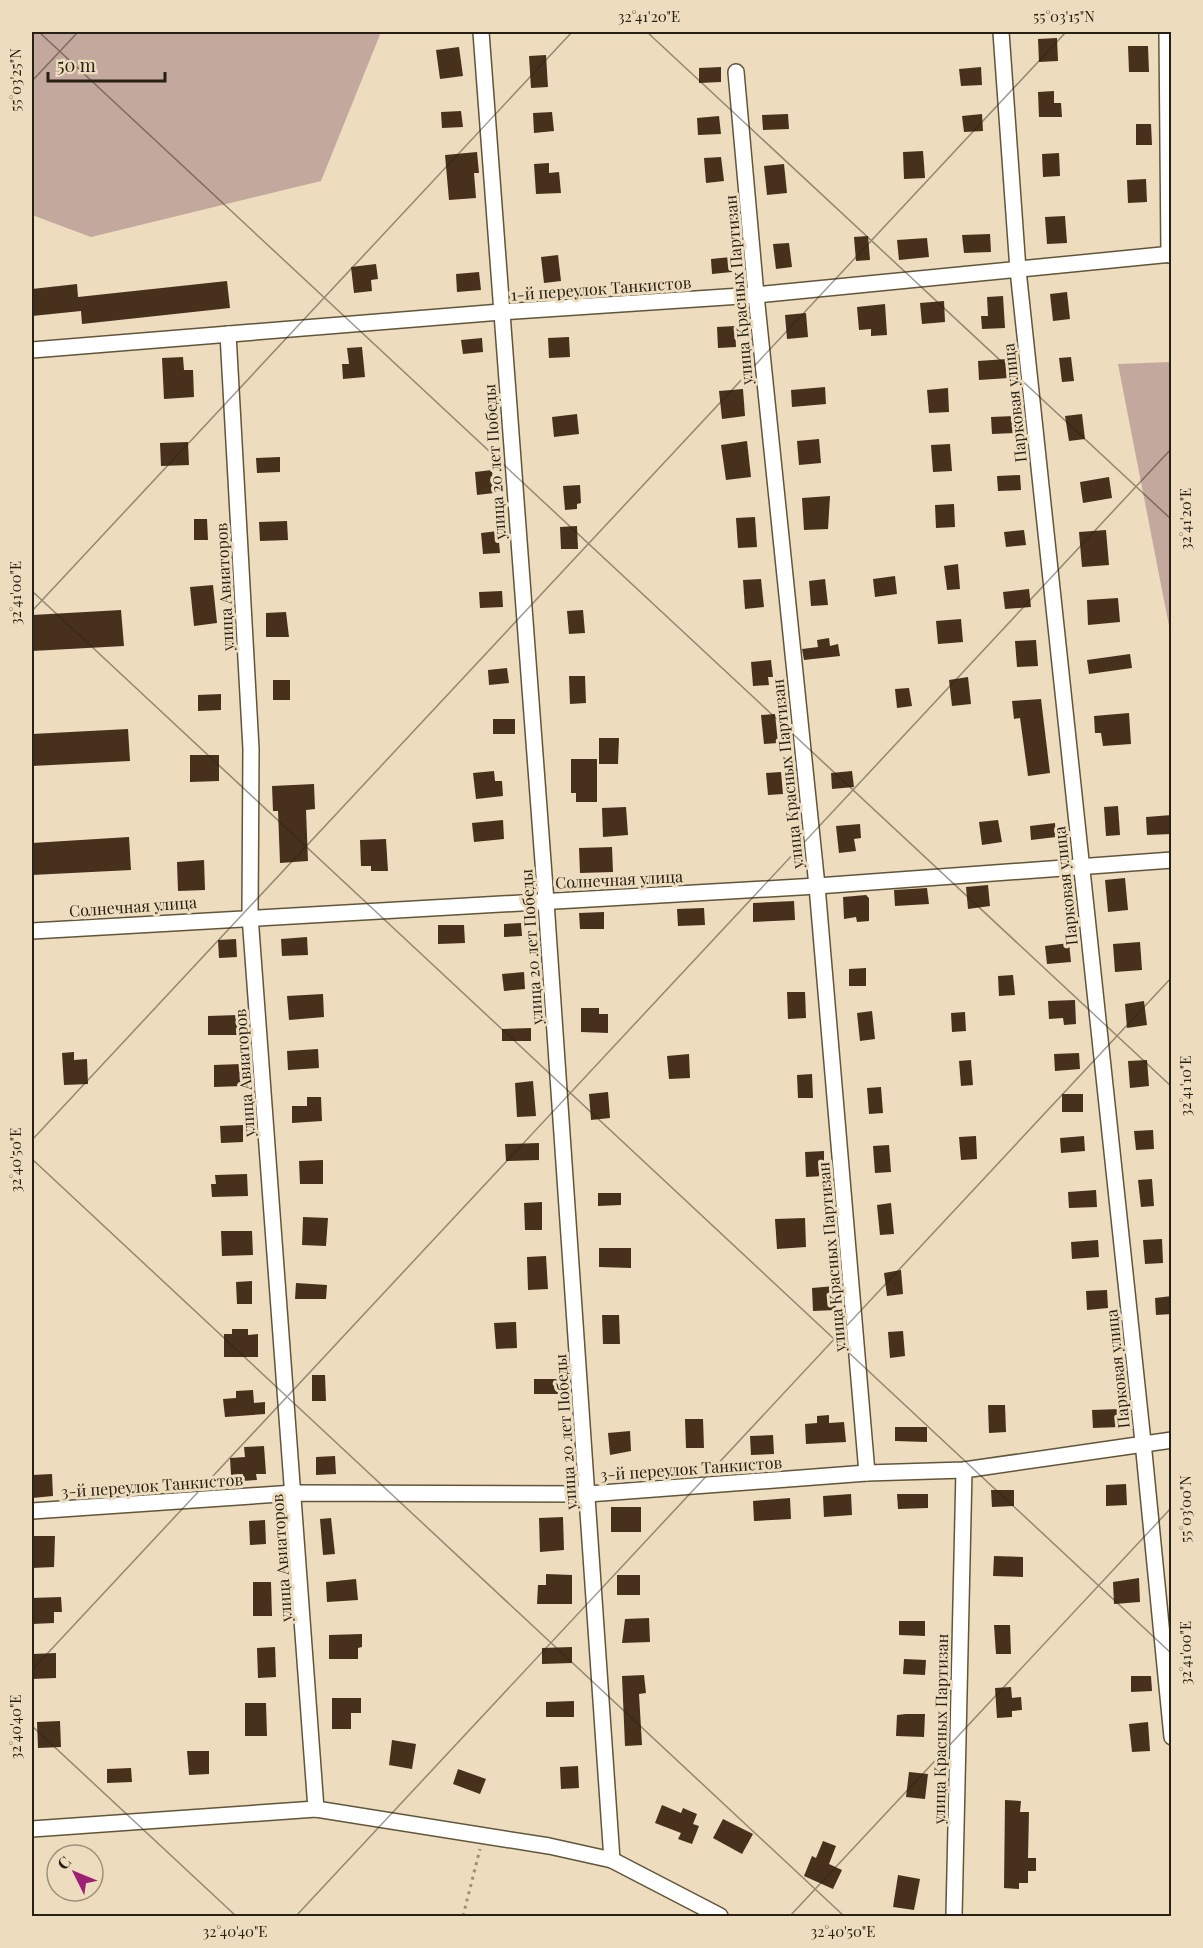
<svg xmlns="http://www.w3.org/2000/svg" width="1203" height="1948" viewBox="0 0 1203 1948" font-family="'Playfair Display',serif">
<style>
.green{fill:#c3a89d}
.building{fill:#47311c}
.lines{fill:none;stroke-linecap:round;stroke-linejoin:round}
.street-casing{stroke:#635539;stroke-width:18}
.path{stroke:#9c9079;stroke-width:3;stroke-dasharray:3 4.5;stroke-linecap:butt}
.street{stroke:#fff;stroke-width:15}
.ticks{fill:none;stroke:#272115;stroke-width:1.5;stroke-opacity:0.45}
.labels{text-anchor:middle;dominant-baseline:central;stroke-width:6;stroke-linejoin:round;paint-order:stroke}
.street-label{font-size:16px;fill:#272115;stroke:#eddcbd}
.neatline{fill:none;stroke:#272115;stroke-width:2}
.ticks-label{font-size:15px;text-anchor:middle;fill:#272115}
</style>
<rect width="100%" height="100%" fill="#eddcbd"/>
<g class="green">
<path d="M32 32H381L321 181 91 237 32 215Z"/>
<path d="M1171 362H1172L1171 636 1118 364Z"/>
</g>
<g class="building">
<path d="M1057 38 1058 61 1039 62 1038 39Z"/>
<path d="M1128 46H1148L1149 72H1129Z"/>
<path d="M459 47 463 76 440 79 436 50Z"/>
<path d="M546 55 548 87 531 88 529 56Z"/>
<path d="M721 67V82L699 83V68Z"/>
<path d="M981 67 982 85 961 86 959 69Z"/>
<path d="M1054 91V103H1061L1062 117H1039L1038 92Z"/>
<path d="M461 111 463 127 442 128 441 112Z"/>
<path d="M552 112 554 131 534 133 533 113Z"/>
<path d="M788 114 789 129 763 130 762 115Z"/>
<path d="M982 114 983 131 964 132 962 116Z"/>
<path d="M719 116 721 134 698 135 697 118Z"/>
<path d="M1136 124H1151L1152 145H1136Z"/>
<path d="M923 151 925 178 904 179 903 152Z"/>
<path d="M477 152 479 173H474L476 198 449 200 445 155Z"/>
<path d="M1059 153 1060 176 1043 177 1042 154Z"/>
<path d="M721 157 724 181 706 183 704 158Z"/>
<path d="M549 163V173L559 172 561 193 536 194 534 164Z"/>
<path d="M784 164 787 193 767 195 764 166Z"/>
<path d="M1146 179 1147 202 1128 203 1127 180Z"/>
<path d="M1065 216 1067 243 1047 244 1045 217Z"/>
<path d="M990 234 991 252 964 253 962 235Z"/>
<path d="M868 236 870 260 856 261 854 237Z"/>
<path d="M927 238 929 257 899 260 897 240Z"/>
<path d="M789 243 792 267 776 269 773 244Z"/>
<path d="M558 255 561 281 544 283 541 257Z"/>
<path d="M731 257 732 272 712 274 711 259Z"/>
<path d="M376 264 378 279 371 280 372 291 354 293 351 267Z"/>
<path d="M479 272 481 290 457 292 456 274Z"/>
<path d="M227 281 230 308 82 324 81 311 32 316V289L77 284 78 297Z"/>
<path d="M1067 292 1070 319 1053 321 1050 294Z"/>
<path d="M1003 296 1005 328 982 329 981 316H988L987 297Z"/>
<path d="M944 301 945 322 922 324 920 303Z"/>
<path d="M885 304 887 335 871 336V329L859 330 857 307Z"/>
<path d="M806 313 808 337 787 339 785 315Z"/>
<path d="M735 326 736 347 718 348 717 327Z"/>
<path d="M569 337 570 357 549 358 548 338Z"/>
<path d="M482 338 483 352 463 354 461 340Z"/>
<path d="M362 347 365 377 343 379 342 364H349L347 348Z"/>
<path d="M183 357 184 370H193L194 397 164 399 162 358Z"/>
<path d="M1071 357 1074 381 1062 382 1059 358Z"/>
<path d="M1007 359 1009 378 979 380 978 361Z"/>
<path d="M825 387 826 404 792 407 791 390Z"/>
<path d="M948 388 949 412 929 413 927 390Z"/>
<path d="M743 389 745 416 722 419 719 391Z"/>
<path d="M577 414 579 434 554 437 552 417Z"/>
<path d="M1082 414 1085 439 1069 441 1065 416Z"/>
<path d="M1014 416 1015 433 992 434 991 417Z"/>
<path d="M819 439 821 463 799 465 797 441Z"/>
<path d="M747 441 751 477 726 480 721 445Z"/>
<path d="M188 442 189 465 161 466 160 443Z"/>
<path d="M950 444 952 471 933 472 931 445Z"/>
<path d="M280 457V472L257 473 256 458Z"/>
<path d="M492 470 494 493 477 495 475 472Z"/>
<path d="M1020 475 1021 490 998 491 997 476Z"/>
<path d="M1109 477 1112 498 1083 503 1080 482Z"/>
<path d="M580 485 581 503 577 504V509L565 510 563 486Z"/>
<path d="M830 496 828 529 804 530 802 498Z"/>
<path d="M954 504 955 527 936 528 935 505Z"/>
<path d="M755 517 757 547 738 548 736 518Z"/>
<path d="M194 519H207L208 540H194Z"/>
<path d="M287 521 288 540 260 541 259 522Z"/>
<path d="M577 526 578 549H561L560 527Z"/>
<path d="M1024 530 1026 545 1006 547 1004 532Z"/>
<path d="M1106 530 1109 565 1082 567 1079 532Z"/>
<path d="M498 531 500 553 483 554 481 533Z"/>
<path d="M958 564 960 589 947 590 944 566Z"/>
<path d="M895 576 897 594 875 597 873 579Z"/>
<path d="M761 579 764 607 745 609 743 580Z"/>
<path d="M825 579 828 605 811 606 809 581Z"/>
<path d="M213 585 217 623 194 626 190 587Z"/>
<path d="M1029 589 1031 607 1005 609 1003 592Z"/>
<path d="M502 591 503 607 480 608 479 592Z"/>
<path d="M1118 598 1120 622 1088 625 1087 600Z"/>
<path d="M121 610 124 646 32 651V615Z"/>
<path d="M583 610 585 633 569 634 567 611Z"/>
<path d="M286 612 289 637H266V613Z"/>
<path d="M961 619 963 642 938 644 936 621Z"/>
<path d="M829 638 830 646 838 644 840 656 804 660 802 649 818 647 817 640Z"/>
<path d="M1036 640 1038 666 1017 667 1015 641Z"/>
<path d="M1130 654 1132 668 1089 674 1087 660Z"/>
<path d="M771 660 773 677H768L769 685 753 686 751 662Z"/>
<path d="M507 668 509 683 489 685 488 670Z"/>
<path d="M569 676H585L586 703 570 704Z"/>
<path d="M968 677 971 704 952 706 949 680Z"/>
<rect x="273" y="680" width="17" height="20"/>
<path d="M909 688 912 706 897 708 895 689Z"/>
<path d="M221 694V710L198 711V695Z"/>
<path d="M1041 699 1050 773 1028 776 1020 718 1014 719 1012 701Z"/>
<path d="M1129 713 1131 744 1103 746 1101 733H1095L1094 716Z"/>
<path d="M775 714 778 743 764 744 761 715Z"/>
<rect x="493" y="719" width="22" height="15"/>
<path d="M128 729 130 761 32 766V734Z"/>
<path d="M599 738H619L618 764H599Z"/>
<path d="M190 755H219V781L190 782Z"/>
<path d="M571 759H597V802H576V793H571Z"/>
<path d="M494 771 495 781H502L503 796 476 799 473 773Z"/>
<path d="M852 771 854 787 832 789 831 773Z"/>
<path d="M781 772 783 794 768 795 766 773Z"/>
<path d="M314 784 315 809 306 810 308 861 280 863 278 811H273L272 786Z"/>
<path d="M1118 806 1120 835 1106 836 1104 807Z"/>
<path d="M626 807 628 835 603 837 602 808Z"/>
<path d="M1172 815V834L1147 835 1146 817Z"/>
<path d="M503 820 504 839 474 842 472 823Z"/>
<path d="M998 820 1002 842 982 845 979 822Z"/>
<path d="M1055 823 1056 837 1031 840 1030 826Z"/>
<path d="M860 824 861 838 854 839 856 851 839 853 836 826Z"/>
<path d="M129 837 131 870 32 875V843Z"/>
<path d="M386 839 388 871H371V866H361L360 840Z"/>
<path d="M612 847 613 872 580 873 579 848Z"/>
<path d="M204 860 205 890 178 891 177 862Z"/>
<path d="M1125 878 1128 910 1108 912 1105 880Z"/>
<path d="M988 885 990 906 968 909 966 887Z"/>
<path d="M927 888 929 904 895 906 894 890Z"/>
<path d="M866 895 869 898V921L857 922 856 917 844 919 843 897Z"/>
<path d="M794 901 795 920 753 922V903Z"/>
<path d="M704 908 705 925 678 926 677 909Z"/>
<path d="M604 912V929H580L579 913Z"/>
<path d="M521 923 522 936 504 937V924Z"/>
<path d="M438 925H464L465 943 438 944Z"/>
<path d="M307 937 308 955 282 956 281 939Z"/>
<path d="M236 939 237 957 219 958 218 940Z"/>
<path d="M1140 942 1142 970 1115 972 1113 944Z"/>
<path d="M1069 943 1071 962 1047 964 1045 946Z"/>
<path d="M866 968V986H849V969Z"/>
<path d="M524 972 525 989 504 991 502 974Z"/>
<path d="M1013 975 1015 995 999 996 998 976Z"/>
<path d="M787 992H805L806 1018 788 1019Z"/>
<path d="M323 994 324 1017 289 1020 287 996Z"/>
<path d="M1075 1000 1076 1024 1064 1025 1063 1018 1049 1019 1048 1001Z"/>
<path d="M1144 1001 1147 1025 1127 1028 1125 1004Z"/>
<path d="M581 1008H599V1014H608V1033L581 1032Z"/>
<path d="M872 1011 875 1039 860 1041 857 1013Z"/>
<path d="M965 1012 966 1031 952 1032 951 1013Z"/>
<path d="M238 1015V1035H208V1016Z"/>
<path d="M531 1028V1041H502V1029Z"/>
<path d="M318 1049 319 1068 288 1070 287 1051Z"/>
<path d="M74 1052V1060L87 1059 88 1084 64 1085 62 1053Z"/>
<path d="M1079 1053 1080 1069 1055 1071 1054 1054Z"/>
<path d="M689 1054 690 1078 669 1079 667 1056Z"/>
<path d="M971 1060 973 1085 961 1086 959 1061Z"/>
<path d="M1147 1060 1149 1086 1130 1088 1128 1061Z"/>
<path d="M241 1064 242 1086 214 1087V1065Z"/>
<path d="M812 1074 813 1098H798L797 1075Z"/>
<path d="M533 1081 536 1116 517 1117 515 1083Z"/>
<path d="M881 1087 883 1113 869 1114 867 1088Z"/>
<path d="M608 1092 610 1118 591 1120 589 1094Z"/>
<rect x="1062" y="1094" width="21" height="18"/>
<path d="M307 1097H321L322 1121 292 1123V1106H307Z"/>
<path d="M243 1125V1142L221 1143 220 1126Z"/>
<path d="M1153 1130 1154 1149 1136 1150 1134 1131Z"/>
<path d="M976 1136 977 1159 961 1160 959 1137Z"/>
<path d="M1084 1136 1085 1151 1061 1153 1060 1138Z"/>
<path d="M539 1143V1160L506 1161 505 1144Z"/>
<path d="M889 1145 891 1172 875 1173 873 1146Z"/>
<path d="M824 1151V1176L806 1177 805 1152Z"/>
<path d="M323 1160V1184H300L299 1161Z"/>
<path d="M247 1174 248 1196 212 1197 211 1184H216L215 1175Z"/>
<path d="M1152 1179 1154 1206 1141 1207 1138 1180Z"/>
<path d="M1096 1190 1097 1207 1069 1208 1068 1192Z"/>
<path d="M598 1193H621V1205L598 1206Z"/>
<path d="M542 1202V1230H525L524 1203Z"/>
<path d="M891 1203 894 1234 880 1235 877 1205Z"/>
<path d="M303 1217 328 1218 326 1246 302 1245Z"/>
<path d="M805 1218 806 1247 777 1249 775 1219Z"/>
<path d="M221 1231H252L253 1255 222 1256Z"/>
<path d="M1162 1239 1163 1263 1145 1264 1143 1240Z"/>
<path d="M1098 1240 1099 1257 1072 1259 1071 1242Z"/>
<path d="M599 1248H631V1268L599 1267Z"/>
<path d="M546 1256 548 1289 528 1290 527 1257Z"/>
<path d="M901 1270 903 1294 887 1296 884 1273Z"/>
<path d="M252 1281V1304H237L236 1282Z"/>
<path d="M296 1283 327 1285 326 1299H295Z"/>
<path d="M835 1286 836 1310 813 1311 812 1288Z"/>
<path d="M1107 1290 1108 1308 1087 1310 1086 1291Z"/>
<path d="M1172 1296V1314L1156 1315 1155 1298Z"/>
<path d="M602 1315H619L620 1344H603Z"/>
<path d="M516 1322 517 1348 496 1349 494 1323Z"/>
<path d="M232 1329H248V1335L258 1334V1357H224V1334H232Z"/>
<path d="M903 1331 905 1356 890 1358 888 1332Z"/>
<path d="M312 1375H325L326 1401H312Z"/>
<rect x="534" y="1379" width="24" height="15"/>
<path d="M253 1390 254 1403 265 1402V1414L225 1417 223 1399 236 1398V1391Z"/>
<path d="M988 1405H1005L1006 1432 989 1433Z"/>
<path d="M1119 1409 1120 1427 1093 1428 1092 1410Z"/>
<path d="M829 1415V1423L844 1422 846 1442 806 1444 805 1424 817 1423V1416Z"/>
<path d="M685 1419H703L704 1448H686Z"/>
<path d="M895 1427H927V1442L895 1441Z"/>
<path d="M630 1431 631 1451 610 1455 608 1433Z"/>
<path d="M773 1435 774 1454 751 1455 750 1436Z"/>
<path d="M264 1446 266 1474H256L257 1480 243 1481V1474L231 1475 230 1458 245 1457 244 1447Z"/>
<path d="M335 1456 336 1474 316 1475V1457Z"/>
<path d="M52 1474 53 1496 32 1498V1475Z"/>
<path d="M1126 1484 1127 1505 1106 1506V1485Z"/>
<path d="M991 1490H1014V1506L992 1507Z"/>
<path d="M851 1494 852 1515 824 1517 823 1496Z"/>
<path d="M897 1494H928V1508L898 1509Z"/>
<path d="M790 1498 791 1519 754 1521 753 1501Z"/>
<rect x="611" y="1507" width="30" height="25"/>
<path d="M563 1517 564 1550 540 1552 539 1518Z"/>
<path d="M331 1518 335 1554 323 1555 320 1519Z"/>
<path d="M265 1520 266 1544 250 1545 249 1521Z"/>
<path d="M32 1536H55L54 1567 32 1568Z"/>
<path d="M994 1556 1023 1557V1577L993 1576Z"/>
<path d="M546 1574 572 1575V1604H537L538 1585H546Z"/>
<rect x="617" y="1575" width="23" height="20"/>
<path d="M1139 1578 1140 1602 1114 1604 1113 1582Z"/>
<path d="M356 1579 358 1600 327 1602 326 1582Z"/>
<path d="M253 1582H271L272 1616H253Z"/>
<path d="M61 1597 62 1612H54V1623L32 1624V1598Z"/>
<path d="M649 1618 650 1642 622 1643 625 1619Z"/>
<path d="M899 1621H925V1636L899 1635Z"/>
<path d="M994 1625H1010L1011 1654H996Z"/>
<path d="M362 1634V1647L358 1648V1659H329V1635Z"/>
<path d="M275 1647 276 1677 258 1678 257 1648Z"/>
<path d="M572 1647V1663L542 1664V1648Z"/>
<path d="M56 1653V1678L32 1679V1654Z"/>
<path d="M904 1659 926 1660 925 1675 903 1674Z"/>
<path d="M644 1675 646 1693 639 1694 642 1745 625 1746 622 1676Z"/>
<path d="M1131 1676H1151L1152 1691 1131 1692Z"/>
<path d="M1011 1687 1012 1698 1021 1697 1022 1710 1012 1711V1717L997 1718 995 1688Z"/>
<path d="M332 1698H361V1713H351V1729H332Z"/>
<path d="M574 1701V1717H546V1702Z"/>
<path d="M245 1703H266L267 1736H245Z"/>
<path d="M906 1714H925L924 1737 896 1736 897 1715Z"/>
<path d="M60 1721 61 1747 38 1748 37 1722Z"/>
<path d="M1148 1722 1150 1751 1132 1752 1129 1724Z"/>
<path d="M392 1740 416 1744 412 1769 389 1765Z"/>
<path d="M187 1751H209V1774L189 1775Z"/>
<path d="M578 1766 579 1788 561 1789 560 1767Z"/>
<path d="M131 1768 132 1782 107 1783V1769Z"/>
<path d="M458 1769 486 1779 480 1794 453 1784Z"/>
<path d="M909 1772 928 1774 925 1799 906 1797Z"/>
<path d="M1005 1800 1021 1801 1020 1812H1029L1028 1858H1036V1871H1028V1883H1019V1889L1004 1888Z"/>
<path d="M662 1805 681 1813 683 1808 697 1814 693 1824 699 1826 692 1844 678 1839 681 1833 655 1823Z"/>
<path d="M723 1819 753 1834 742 1854 713 1838Z"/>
<path d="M823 1841 836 1846 829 1864 842 1870 833 1889 804 1876 812 1856 816 1858Z"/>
<path d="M898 1875 920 1879 914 1910 893 1907Z"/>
</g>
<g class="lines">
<defs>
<g id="street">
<path d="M481 32 546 902 612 1860"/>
<path d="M1001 32 1018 270 1143 1442 1172 1737"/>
<path d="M1167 32 1169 255"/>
<path d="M736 72 756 295 817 886 867 1473"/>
<path d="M228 334 251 749 250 916 316 1809"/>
<path d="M32 350 501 312 756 295 1172 254"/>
<path d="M32 931 817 886 1172 860"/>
<path d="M32 1511 294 1493 588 1494 867 1473 964 1470 1172 1440"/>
<path d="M32 1829 316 1809 549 1846 612 1860 720 1916"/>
<path d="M954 1916 964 1470"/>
</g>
</defs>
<use href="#street" class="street-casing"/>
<path class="path" d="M463 1916 480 1849"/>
<use href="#street" class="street"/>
</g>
<path class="ticks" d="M39 32 1172 1087M647 32 1172 520M32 81 78 32M32 591 1172 1654M32 611 572 32M32 1140 1066 32M32 1159 844 1916M32 1670 1172 448M32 1726 236 1916M296 1916 1172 977M790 1916 1172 1507"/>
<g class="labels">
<g class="street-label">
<text transform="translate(601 288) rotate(-4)">1-й переулок Танкистов</text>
<text transform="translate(738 290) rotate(-95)">улица Красных Партизан</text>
<text transform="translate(1014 403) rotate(-96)">Парковая улица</text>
<text transform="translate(494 462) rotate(-94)">улица 20 лет Победы</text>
<text transform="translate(224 587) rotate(-93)">улица Авиаторов</text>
<text transform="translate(787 774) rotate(-96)">улица Красных Партизан</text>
<text transform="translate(619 879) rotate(-3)">Солнечная улица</text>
<text transform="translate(1065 886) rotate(-96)">Парковая улица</text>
<text transform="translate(133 906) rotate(-4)">Солнечная улица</text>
<text transform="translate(531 947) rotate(-94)">улица 20 лет Победы</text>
<text transform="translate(244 1073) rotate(-94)">улица Авиаторов</text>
<text transform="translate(831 1257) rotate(-95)">улица Красных Партизан</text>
<text transform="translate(1117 1369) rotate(-96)">Парковая улица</text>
<text transform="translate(565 1432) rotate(-94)">улица 20 лет Победы</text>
<text transform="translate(691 1468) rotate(-4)">3-й переулок Танкистов</text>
<text transform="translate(152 1485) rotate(-4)">3-й переулок Танкистов</text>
<text transform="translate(281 1558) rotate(-94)">улица Авиаторов</text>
<text transform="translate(940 1729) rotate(-89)">улица Красных Партизан</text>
</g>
</g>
<rect width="1203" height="1948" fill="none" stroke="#eddcbd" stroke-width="66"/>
<g transform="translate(75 1873) rotate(313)"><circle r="28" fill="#eddcbd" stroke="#9e917a" stroke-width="1.5"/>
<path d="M0-4.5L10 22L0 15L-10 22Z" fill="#9d2075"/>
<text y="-9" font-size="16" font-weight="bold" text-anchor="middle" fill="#272115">С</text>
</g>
<path d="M48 72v9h117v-9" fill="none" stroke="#272115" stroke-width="3"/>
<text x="57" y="72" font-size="18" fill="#272115" stroke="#eddcbd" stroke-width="4.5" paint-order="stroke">50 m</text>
<rect x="33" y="33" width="1137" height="1882" class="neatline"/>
<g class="ticks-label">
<text x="649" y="22">32°41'20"E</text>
<text x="1064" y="22">55°03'15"N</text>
<text transform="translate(16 80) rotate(-90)" y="5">55°03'25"N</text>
<text transform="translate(1186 519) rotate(-90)" y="5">32°41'20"E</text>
<text transform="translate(16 593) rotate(-90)" y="5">32°41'00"E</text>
<text transform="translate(1186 1086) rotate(-90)" y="5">32°41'10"E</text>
<text transform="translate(16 1160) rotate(-90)" y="5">32°40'50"E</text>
<text transform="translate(1186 1509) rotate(-90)" y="5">55°03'00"N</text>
<text transform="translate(1186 1653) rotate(-90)" y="5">32°41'00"E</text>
<text transform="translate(16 1727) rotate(-90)" y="5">32°40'40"E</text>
<text x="235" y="1937">32°40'40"E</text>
<text x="843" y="1937">32°40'50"E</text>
</g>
</svg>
